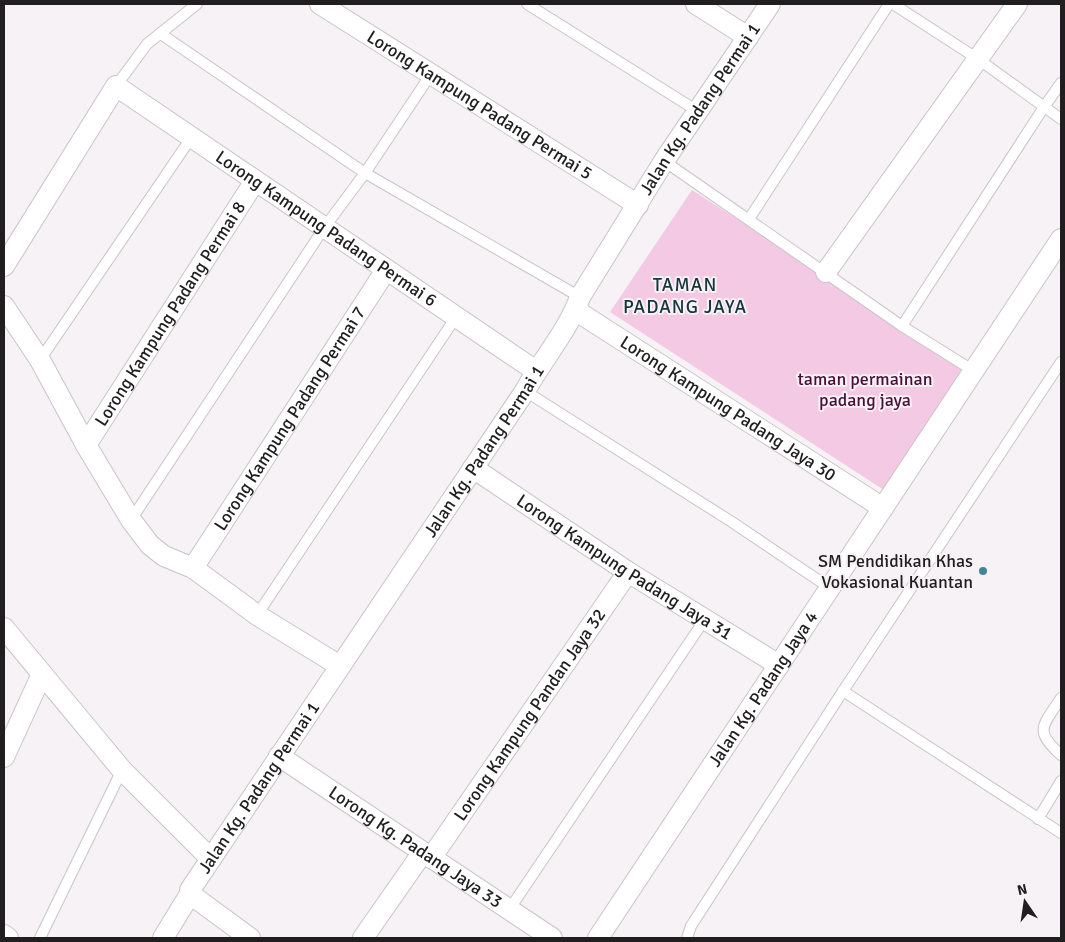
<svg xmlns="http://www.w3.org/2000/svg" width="1065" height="942" viewBox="0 0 1065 942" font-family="Signika,sans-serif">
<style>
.green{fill:#f4c9e4}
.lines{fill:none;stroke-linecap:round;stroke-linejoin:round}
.service-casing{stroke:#c9c4c7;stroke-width:12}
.minor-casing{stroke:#c9c4c7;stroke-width:22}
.service{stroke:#fff;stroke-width:10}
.minor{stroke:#fff;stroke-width:20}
.poi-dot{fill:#438696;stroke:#f7f2f5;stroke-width:2}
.labels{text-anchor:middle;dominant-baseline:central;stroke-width:4;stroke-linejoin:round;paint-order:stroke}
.street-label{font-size:18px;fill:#201e1f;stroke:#f7f2f5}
.park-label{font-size:18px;fill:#4b0e3c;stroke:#f7f2f5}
.poi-label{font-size:18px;fill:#201e1f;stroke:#f7f2f5;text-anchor:end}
.neighbourhood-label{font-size:19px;letter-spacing:1px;fill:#16363d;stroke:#f7f2f5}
</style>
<rect width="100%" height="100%" fill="#f7f2f5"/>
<path class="green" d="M692 190 974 371 890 494 610 312Z"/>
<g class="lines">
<defs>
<g id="service">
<path d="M527 4 699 112"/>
<path d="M893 4 978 59 1061 119"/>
<path d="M161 34 365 173 580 297"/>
<path d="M116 86 147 44 197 4"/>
<path d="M664 161 902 326 974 371"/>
<path d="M749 219 889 4"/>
<path d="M902 326 1044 107 1061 83"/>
<path d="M40 360 191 138"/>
<path d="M525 391 732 522 830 588"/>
<path d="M131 520 324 228 365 173 431 74"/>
<path d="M257 615 456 317"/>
<path d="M843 691 1061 833"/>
<path d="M1061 698C1043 726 1033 730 1061 755"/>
<path d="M1038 819 1061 781"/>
<path d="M509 910 705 619"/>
<path d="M40 938 122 770"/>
<path d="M687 938 691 926 843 691 1061 362"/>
</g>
<g id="minor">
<path id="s1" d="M320 4 638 205"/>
<path d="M696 4 748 37"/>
<path id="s2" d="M4 266 116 86 536 371"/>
<path d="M826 272 1017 4"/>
<path d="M4 306 40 360 86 445 131 520 150 545 164 556 193 568 257 615 340 666"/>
<path id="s3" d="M575 310 883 508"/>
<path id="s4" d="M86 445 255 181"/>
<path id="s5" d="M473 468 628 572 779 665"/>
<path id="s6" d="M193 568 386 270"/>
<path d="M4 628 122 770 211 859"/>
<path id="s7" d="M279 756 552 938"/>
<path d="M4 757 42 674"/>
<path id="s8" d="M431 858 628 572"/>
<path d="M190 894 250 938"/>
<path d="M4 935 8 938"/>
<path id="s9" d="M163 938 190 894V890L525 391C542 360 569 329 580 297L664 161 770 4"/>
<path d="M363 938 423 852"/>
<path id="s10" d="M598 938 1061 239"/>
</g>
</defs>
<use href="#service" class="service-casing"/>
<use href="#minor" class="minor-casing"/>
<use href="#service" class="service"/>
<use href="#minor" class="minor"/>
</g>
<circle class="poi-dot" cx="983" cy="571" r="5"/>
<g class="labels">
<g class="street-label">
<text stroke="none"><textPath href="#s1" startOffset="189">Lorong Kampung Padang Permai 5</textPath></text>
<text stroke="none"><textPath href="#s9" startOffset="989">Jalan Kg. Padang Permai 1</textPath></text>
<text stroke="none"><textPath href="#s2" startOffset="466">Lorong Kampung Padang Permai 6</textPath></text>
<text stroke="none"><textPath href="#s4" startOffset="156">Lorong Kampung Padang Permai 8</textPath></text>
<text stroke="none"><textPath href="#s3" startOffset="182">Lorong Kampung Padang Jaya 30</textPath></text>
<text stroke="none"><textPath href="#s6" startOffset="178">Lorong Kampung Padang Permai 7</textPath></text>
<text stroke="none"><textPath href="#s9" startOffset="584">Jalan Kg. Padang Permai 1</textPath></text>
<text stroke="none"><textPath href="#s5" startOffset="181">Lorong Kampung Padang Jaya 31</textPath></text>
<text stroke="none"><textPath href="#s10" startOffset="299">Jalan Kg. Padang Jaya 4</textPath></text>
<text stroke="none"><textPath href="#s8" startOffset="174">Lorong Kampung Pandan Jaya 32</textPath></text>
<text stroke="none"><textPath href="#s9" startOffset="179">Jalan Kg. Padang Permai 1</textPath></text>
<text stroke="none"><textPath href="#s7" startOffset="164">Lorong Kg. Padang Jaya 33</textPath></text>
</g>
<g class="park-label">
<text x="865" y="379">taman permainan<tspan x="865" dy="21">padang jaya</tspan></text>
</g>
<g class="poi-label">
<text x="973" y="561">SM Pendidikan Khas<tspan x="973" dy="21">Vokasional Kuantan</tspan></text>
</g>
<g class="neighbourhood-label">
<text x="685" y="285">TAMAN<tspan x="685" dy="22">PADANG JAYA</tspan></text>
</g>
</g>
<rect width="1065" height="942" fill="none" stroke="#201e1f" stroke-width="10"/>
<g transform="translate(1025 902) rotate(347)" stroke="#f7f2f5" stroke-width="4" paint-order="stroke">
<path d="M0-4L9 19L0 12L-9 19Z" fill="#201e1f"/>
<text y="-8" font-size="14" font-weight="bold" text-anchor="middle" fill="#201e1f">N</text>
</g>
</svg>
